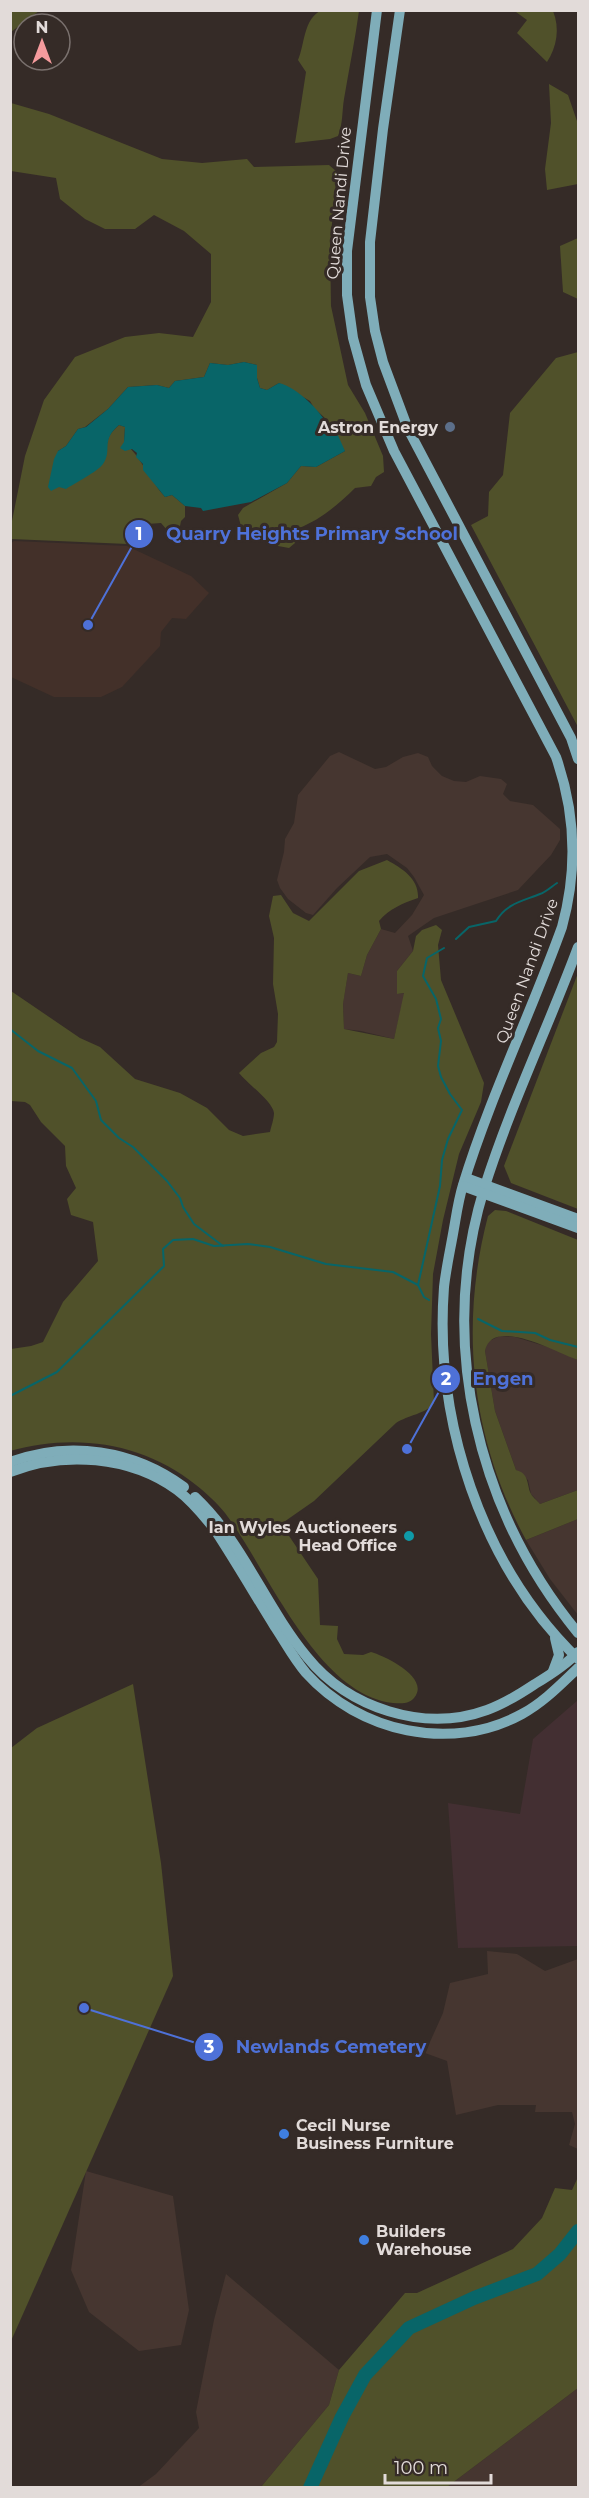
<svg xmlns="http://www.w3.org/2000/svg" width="589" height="2498" viewBox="0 0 589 2498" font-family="Montserrat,sans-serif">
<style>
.commercial{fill:#432f32}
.built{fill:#463630}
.education{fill:#433029}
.green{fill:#50512a}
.water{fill:#086568}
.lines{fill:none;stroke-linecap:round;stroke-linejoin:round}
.stream{stroke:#086568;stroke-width:2}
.river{stroke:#086568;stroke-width:14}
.secondary{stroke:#7fadb9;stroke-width:10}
.service-dot{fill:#5c6f8a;stroke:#352b27;stroke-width:2}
.culture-dot{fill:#0f9aa8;stroke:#352b27;stroke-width:2}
.shop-dot{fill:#3f7fe0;stroke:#352b27;stroke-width:2}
.labels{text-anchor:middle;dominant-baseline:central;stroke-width:6;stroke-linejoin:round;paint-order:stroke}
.street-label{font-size:16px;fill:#e2dbd9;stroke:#352b27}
.poi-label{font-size:16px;font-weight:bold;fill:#e2dbd9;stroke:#352b27;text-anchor:end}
.leader{fill:none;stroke:#4e71d8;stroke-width:2}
.callout-dot{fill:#4e71d8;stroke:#352b27;stroke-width:2}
.mark-label{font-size:18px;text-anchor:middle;font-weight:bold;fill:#fff}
.callout-label{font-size:18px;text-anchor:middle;font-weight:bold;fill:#4e71d8;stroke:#352b27;stroke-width:6;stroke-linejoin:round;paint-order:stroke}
</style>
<rect width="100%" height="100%" fill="#352b27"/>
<path class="commercial" d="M578 1700V1946L458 1948 448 1803 520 1814 533 1739Z"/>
<g class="built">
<path d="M339 752 375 769 386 767 403 757 418 753 428 757 432 766 442 776 454 781 466 782 480 776 501 779 507 784 503 794 510 801 533 805 560 829V840L551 855 518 890 434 918 408 936 413 951 397 971V994L405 993 394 1039 361 1031 344 1029 343 1003 348 973 361 976 367 955 381 929 395 933 412 915 424 895 414 877 407 868 387 854 370 857 337 888 313 915 306 913 288 899 280 888 277 880 284 852 285 839 294 823 298 795 330 756Z"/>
<path d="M500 1336 515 1337 561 1351 578 1360V1490L540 1504 531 1494 528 1480 516 1470 495 1411 485 1351 487 1342Z"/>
<path d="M578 1519V1615L550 1579 526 1540Z"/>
<path d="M487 1951 517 1954 545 1971 578 1959V2149L569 2145 575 2124 572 2112H535L536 2105H498L456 2115 447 2061 425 2053 443 2013 450 1983 488 1974Z"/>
<path d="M86 2171 173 2196 189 2310 181 2345 139 2351 89 2312 71 2270Z"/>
<path d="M226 2274 339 2370 329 2405 261 2487 137 2488 156 2474 199 2428 196 2412 214 2320Z"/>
<path d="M578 2388V2487H447Z"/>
</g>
<path class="education" d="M14 541 127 546 191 576 209 593 186 619 172 618 161 632 160 646 122 687 101 697H54L11 677 10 544Z"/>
<g class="green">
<path d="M11 10H39V11L11 32Z"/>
<path d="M322 10 359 11C355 40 349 69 344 99 342 111 343 124 338 136L330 139 295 143 306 72 298 60C305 44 303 19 322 10Z"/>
<path d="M510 11H553C560 28 557 47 547 62L517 33 527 20 516 12Z"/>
<path d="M549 84 568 95 578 124V184L547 190 545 169 551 123Z"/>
<path d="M11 103 49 114 162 159 202 163 247 159 254 167 329 165 337 172 330 244 331 306 348 385 365 413 383 456 384 472 376 477 371 486 355 488C339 504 320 520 299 528L295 543 289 548 278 546 266 531 252 534 242 530 238 515 243 508 287 483 301 466 316 467 345 451 330 432 326 419 314 408 310 401 279 383 267 390 260 388 257 378V365L244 362 228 365 210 363 204 377 175 381 169 388 157 385 128 387 108 409 85 427 78 429 66 446 58 451H107C106 439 110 433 119 425L125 427 124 442C142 458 149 479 165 497L172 495 185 506V517L181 521 179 531 167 530 161 523 147 524 131 530 128 544 11 539V526L25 456 44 400 75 357 125 337 159 333 193 337 211 302V254L184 231 154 215 135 229H105L85 219 60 199 56 178 11 171Z"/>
<path d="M578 238V299L563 292 560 246Z"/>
<path d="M578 352V727L471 525 488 516 489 492 503 475 510 413 556 358Z"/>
<path d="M387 860C403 869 419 879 418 898 403 903 389 909 379 921L381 929 367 955 361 976 348 973 343 1004 344 1029 394 1039 404 993 397 994V971L413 951 416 936 422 930 436 925 442 930 438 945 441 980 484 1083 481 1102 459 1154 443 1220 433 1274 431 1334 434 1403C426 1414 408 1415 396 1423L314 1501 281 1524 318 1579 320 1625 338 1626 337 1639 344 1654 363 1655 371 1652C385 1656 431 1678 414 1698 408 1705 400 1703 393 1703 316 1694 267 1568 225 1513 217 1503 206 1493 196 1485 143 1442 74 1433 10 1451L11 1349 31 1346 43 1342 63 1302 98 1261 93 1222 71 1215 67 1199 76 1188 66 1166 65 1146 41 1122 30 1105 25 1102 11 1101V991L80 1038 100 1047 135 1079 180 1093 207 1108 229 1130 243 1136 270 1132C271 1127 274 1119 274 1113 273 1102 248 1084 239 1073L261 1053 274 1047 277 1042 278 1014 273 984 274 938 269 916 273 896 281 895 293 913 309 921 359 871Z"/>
<path d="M578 973V1209L511 1183 504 1166Z"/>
<path d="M495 1210 506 1211 578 1240V1360C559 1354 492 1315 485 1351L495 1411 516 1470C528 1473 527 1482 530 1492 532 1497 537 1500 540 1504L578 1490V1519L526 1540C471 1439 459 1327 488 1216Z"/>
<path d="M133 1684 161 1863 173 1976 11 2341V1748L37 1728Z"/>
<path d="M578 2177V2388L447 2487H261L329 2405 339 2370 405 2293H417L513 2249 542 2218 555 2188 572 2190Z"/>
</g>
<path class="water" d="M244 362 257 365V378L260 388 267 390 279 383C297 387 325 414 330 431H336L345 451 316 467 301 466 287 483 251 502 203 511 201 508 185 506 172 495 165 497 143 470V464L136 457 137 453 132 449 125 451 120 448 124 442 125 427 119 425C100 441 113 450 103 464 97 472 75 483 66 489L59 487 51 491 48 487 54 459 58 451 66 446 78 429 86 427 108 409 128 387 157 385 169 388 175 381 204 377 210 363 228 365Z"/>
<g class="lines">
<g class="stream">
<path d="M456 939 469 927 496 921C507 903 523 901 540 894 546 892 551 887 557 883"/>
<path d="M10 1029 38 1051 72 1068 96 1101 101 1120 119 1138 133 1147 167 1181 180 1198 183 1207 194 1224 223 1246"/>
<path d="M429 1300 424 1297 418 1285 440 1186 442 1160 448 1139 462 1110 450 1094 441 1077 438 1066 441 1041 438 1028 441 1019 436 999 423 976 427 958 444 948"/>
<path d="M478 1319 502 1331 535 1333 550 1340 578 1347"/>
<path d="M10 1396 57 1372 164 1266 163 1249 173 1240 193 1239 214 1246 248 1244 270 1247 326 1264 393 1272 418 1285"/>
</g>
<path class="river" d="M310 2488 342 2417 365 2375 409 2328 474 2298 537 2274 560 2254 578 2231"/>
<g class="secondary">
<path d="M377 10 347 251V295L353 338 366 385 394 451 556 757C576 814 578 869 562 927 531 1013 490 1097 463 1185 458 1201 456 1218 453 1234 450 1251 446 1269 444 1287 434 1421 481 1565 578 1659"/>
<path d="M400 10 383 129 370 242V297L375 331 383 362 408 429 571 738 578 759"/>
<path d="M578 947C548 1028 510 1106 484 1189 437 1343 477 1510 578 1633"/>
<path d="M466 1178 578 1219"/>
<path d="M463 1186 578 1228"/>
<path d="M10 1462C69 1440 134 1450 184 1487"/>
<path d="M10 1472C64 1451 130 1456 177 1490 192 1501 204 1516 215 1530 236 1562 255 1595 275 1627 285 1642 294 1659 306 1673 359 1732 451 1753 522 1714 544 1702 561 1684 578 1668"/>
<path d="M195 1497C243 1542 265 1606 307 1657 348 1708 424 1733 487 1710 504 1704 520 1694 535 1684 550 1675 566 1665 578 1652"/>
<path d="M553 1671 559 1655 555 1638"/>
</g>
</g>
<circle class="service-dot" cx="450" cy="427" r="6"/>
<circle class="culture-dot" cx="409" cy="1536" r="6"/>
<g class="shop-dot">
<circle cx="284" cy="2134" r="6"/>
<circle cx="364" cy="2240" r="6"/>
</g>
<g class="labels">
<g class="street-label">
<text transform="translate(339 203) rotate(-85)">Queen Nandi Drive</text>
<text transform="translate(527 971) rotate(-70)">Queen Nandi Drive</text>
</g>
<g class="poi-label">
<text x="438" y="427">Astron Energy</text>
<text x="397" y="1527">Ian Wyles Auctioneers<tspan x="397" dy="18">Head Office</tspan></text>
<text x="296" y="2125" text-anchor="start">Cecil Nurse<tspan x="296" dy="18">Business Furniture</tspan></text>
<text x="376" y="2231" text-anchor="start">Builders<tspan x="376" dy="18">Warehouse</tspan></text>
</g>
</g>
<path class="leader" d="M88 625L139 534M407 1449L446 1379M84 2008L209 2047"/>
<g class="callout-dot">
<circle cx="88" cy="625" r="6"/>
<circle cx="407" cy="1449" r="6"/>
<circle cx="84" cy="2008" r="6"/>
<circle cx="139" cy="534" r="15"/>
<circle cx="446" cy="1379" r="15"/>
<circle cx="209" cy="2047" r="15"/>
</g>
<g class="mark-label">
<text x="139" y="540">1</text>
<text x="446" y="1385">2</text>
<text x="209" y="2053">3</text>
</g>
<g class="callout-label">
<text x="312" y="540">Quarry Heights Primary School</text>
<text x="503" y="1385">Engen</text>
<text x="331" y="2053">Newlands Cemetery</text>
</g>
<rect width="589" height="2498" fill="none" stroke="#e2dbd9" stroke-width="24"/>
<g transform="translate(42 42)"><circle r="28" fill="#352b27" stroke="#7a716e" stroke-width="1.5"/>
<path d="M0-4.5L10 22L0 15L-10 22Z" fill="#f59b9d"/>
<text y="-9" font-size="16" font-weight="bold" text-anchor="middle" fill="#e2dbd9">N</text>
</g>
<path d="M385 2474v9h106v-9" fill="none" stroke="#e2dbd9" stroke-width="3"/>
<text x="394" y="2474" font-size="18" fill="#e2dbd9" stroke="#352b27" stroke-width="4.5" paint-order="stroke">100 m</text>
</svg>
